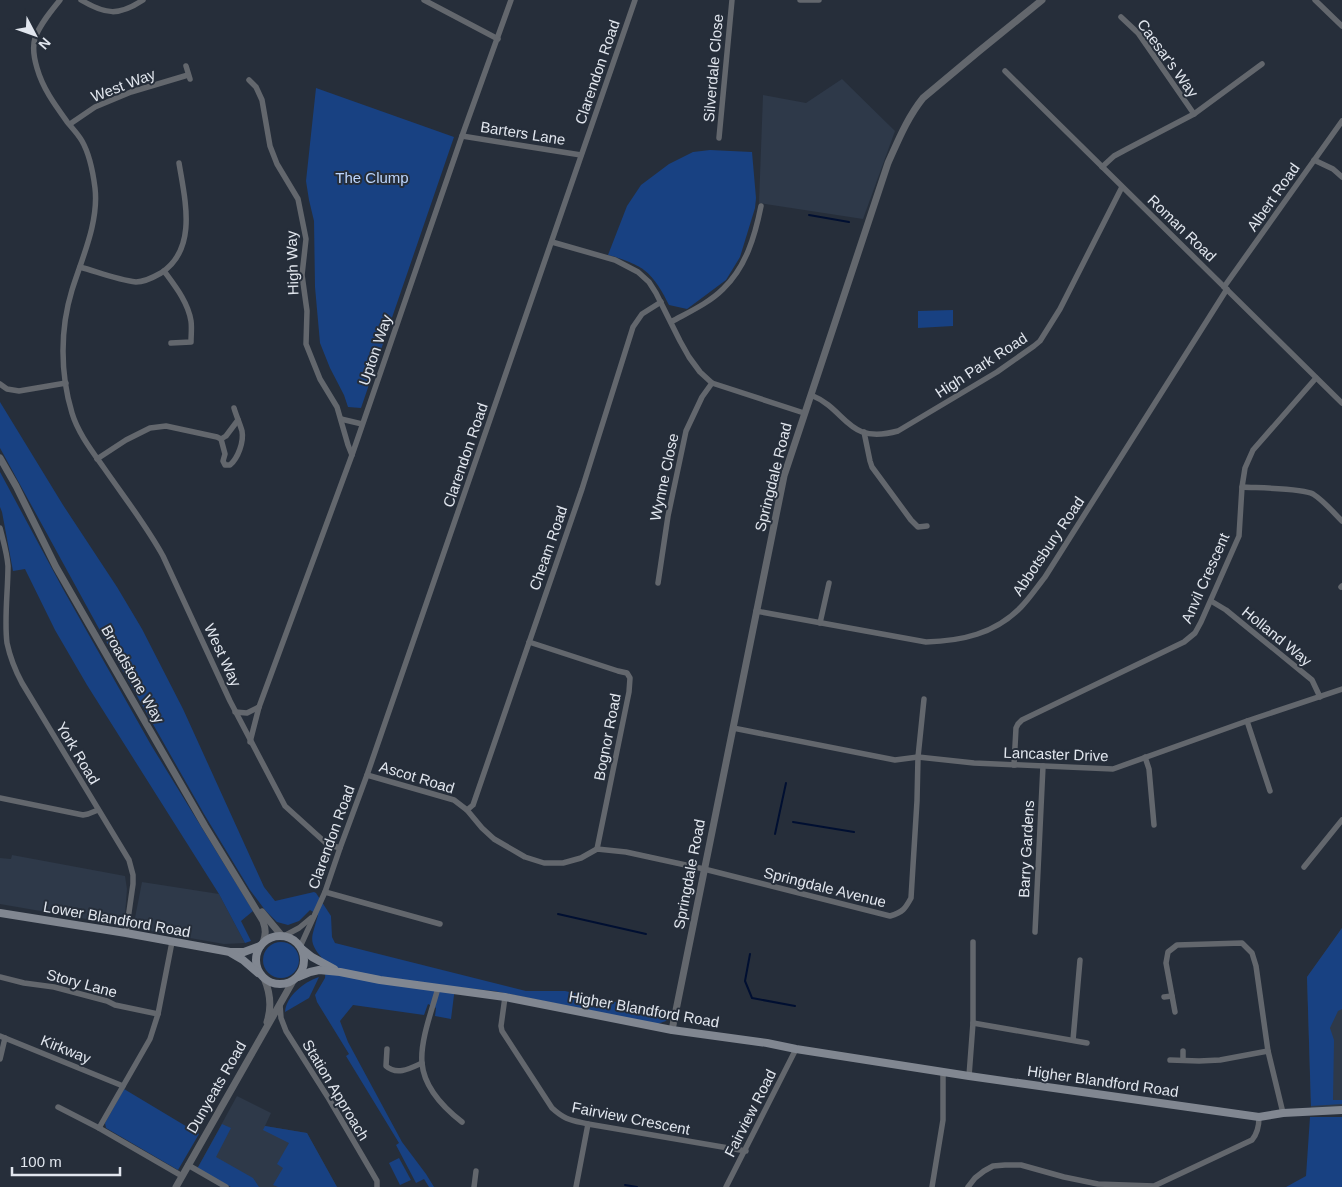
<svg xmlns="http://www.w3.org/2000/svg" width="1342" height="1187" viewBox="0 0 1342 1187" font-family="Helvetica,sans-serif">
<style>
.built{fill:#2e3949}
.green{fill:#184182}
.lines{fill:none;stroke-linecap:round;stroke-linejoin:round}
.stream{stroke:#000f31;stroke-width:2}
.minor{stroke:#63676d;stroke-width:5.5}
.tertiary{stroke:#63676d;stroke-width:7}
.secondary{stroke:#818791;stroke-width:8}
.labels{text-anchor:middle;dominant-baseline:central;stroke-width:4;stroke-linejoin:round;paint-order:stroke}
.street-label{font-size:15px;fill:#e1e6ee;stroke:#262e3a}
.park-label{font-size:15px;fill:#bdd6fd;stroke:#262e3a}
</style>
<rect width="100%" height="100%" fill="#262e3a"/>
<g class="built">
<path d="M842 79 895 131 863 219 759 203 763 95 806 103Z"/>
<path d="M12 855 125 876 127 889 126 902 125 914 121 925 0 904V858L11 859Z"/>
<path d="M142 882 219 894 245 943 224 944 133 928Z"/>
<path d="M1342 928V1110L1311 1112 1307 977Z"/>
<path d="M237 1096 271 1113 265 1126 307 1133 337 1187H231L197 1169Z"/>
</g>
<g class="green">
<path d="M316 88 454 137 361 408 348 407 344 395 330 368 320 343 315 287 314 221 309 200 306 181Z"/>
<path d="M710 150 752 152 756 198 755 208 740 257 726 280 687 309 669 305C663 293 655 278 644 270 637 264 617 257 608 255L627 206 641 185 669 164 693 152Z"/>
<path d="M953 310V326L918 328V311Z"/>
<path d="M0 402 63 505 117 587 142 629 183 709 264 887 275 901 314 892 316 893 331 916 332 937 335 943 526 991H565L657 1011 670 1009 669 1020 657 1024 494 991 455 987 451 1019 435 1016 436 1008 428 1004 424 1015 353 1005 340 1021 348 1042 402 1142 426 1174 434 1187H429L424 1179 416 1183 396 1145 399 1143 346 1056 349 1054 317 1002 315 995 325 978 326 963C307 941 311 941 318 915L310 910 299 921 288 925 277 922 265 910 250 890 204 814 103 636 0 448Z"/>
<path d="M0 472 63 589 151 745 253 911 241 921 251 941 245 943 219 894 87 685 55 630 25 569 13 571 2 512 0 507Z"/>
<path d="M1342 928V1009L1338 1011 1330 1028 1334 1040 1333 1100H1342V1104L1311 1106 1307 977Z"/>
<circle cx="281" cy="960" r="18"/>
<path d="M319 977 309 998 285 1012C286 996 304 982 319 977Z"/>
<path d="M124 1089 199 1134 178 1170 106 1128 105 1123Z"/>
<path d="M1310 1117H1342V1187H1286L1306 1176Z"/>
<path d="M222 1124 231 1128 216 1157 253 1178 259 1187H231L197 1169Z"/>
<path d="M265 1126 307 1133 337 1187H278L273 1185 283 1168 277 1164 289 1143 263 1130Z"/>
<path d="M399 1158 411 1180 400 1185 389 1163Z"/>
</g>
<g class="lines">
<g class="stream">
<path d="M809 215 849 222"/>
<path d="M793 822 854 832"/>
<path d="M775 834 786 783"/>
<path d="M558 914 646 934"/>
<path d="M750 954 745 981 752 998 795 1006"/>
<path d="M625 1185 637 1187"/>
</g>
<g class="minor">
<path d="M60 0C51 11 40 24 35 38 32 48 34 58 37 68 43 89 55 105 68 123 73 129 78 134 82 141 90 155 93 172 95 188 99 222 82 258 72 290 60 329 60 373 72 413 78 433 92 451 104 468 124 497 146 525 163 556L230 701 285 806 327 844 340 848"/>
<path d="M81 0C106 15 119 16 143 0"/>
<path d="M424 0 498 39"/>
<path d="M800 0H819"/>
<path d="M1315 0 1342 26"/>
<path d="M1121 17 1138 33 1194 114"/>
<path d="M186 66 190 79"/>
<path d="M1005 71 1342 403"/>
<path d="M249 80 256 87 262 100 270 146 277 164 298 199 306 239 302 275 307 311 306 344 320 379 337 407 348 445 352 455"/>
<path d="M70 124 95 107 131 92 188 75"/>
<path d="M462 136 581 155"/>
<path d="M719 138 732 0"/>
<path d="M1314 160 1333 169 1342 177"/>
<path d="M1102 167 1114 156 1127 149 1194 114 1262 64"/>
<path d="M552 242 615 260 638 272 649 282 656 293 680 341 689 357 700 372 712 383 804 413"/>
<path d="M80 267C98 272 117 280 136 282 144 282 154 277 161 273 198 249 185 200 179 163"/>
<path d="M164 271C175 286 188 302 191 321 192 328 191 335 191 342L171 343"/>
<path d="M1224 287 1342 121"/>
<path d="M671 322C689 312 709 303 723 289 746 267 755 236 761 206"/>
<path d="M0 384 7 389 19 391 66 383"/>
<path d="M811 395C848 410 846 445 898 431L997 372 1034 346 1040 341 1060 309 1122 187"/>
<path d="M341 419 362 424"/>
<path d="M864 432 870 461 872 467 911 520 918 527 927 526"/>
<path d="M221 439 226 436 238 420"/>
<path d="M97 459 126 440 150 428 166 426 217 437 221 439 225 454 223 461 225 465H230C238 458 244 442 242 431 240 424 236 415 234 408"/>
<path d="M1242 487C1256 488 1302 488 1313 494 1324 501 1333 512 1342 521"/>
<path d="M0 528C3 540 7 553 8 566 8 590 4 620 7 643 10 657 15 670 22 683L129 860 133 875V884L126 933"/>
<path d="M658 583 668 516 686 431 702 397 712 383"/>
<path d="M1341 587 1342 586"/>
<path d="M1211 601 1226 610 1312 680 1320 697"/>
<path d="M756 611 926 642C961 641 995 634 1021 607 1030 598 1037 587 1045 577L1227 289"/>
<path d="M820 623 829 583"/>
<path d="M529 642 618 671 627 673 630 678 629 692 597 849"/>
<path d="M235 712 247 713 259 707"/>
<path d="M1247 721 1270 791"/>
<path d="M733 728 895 760 918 757 974 763 1113 769 1247 721 1342 689"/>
<path d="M250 742 259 707 352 455 462 136 511 0"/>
<path d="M1145 757 1149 769 1154 825"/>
<path d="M1014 765 1016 728 1018 724 1022 720 1184 642 1195 633 1201 622 1239 536 1242 487 1245 468 1253 450 1316 378"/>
<path d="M367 775 454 800 467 810 482 828 494 839 525 857 544 863H563L581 858 597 849 626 852 704 869 890 916C903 912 905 909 911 898L917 801 918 757 924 699"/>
<path d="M0 798 83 815 88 814 98 810"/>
<path d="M467 810 473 805 582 489 633 327 642 314 661 302"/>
<path d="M1304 867 1342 820"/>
<path d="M325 892 440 924"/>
<path d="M1035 932 1043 766"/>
<path d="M284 936 299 928 311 918"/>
<path d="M300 947 325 892 340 848 367 775 635 0"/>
<path d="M0 977 24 983 54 987 107 1001 115 1005 158 1014"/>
<path d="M438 988C432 1010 420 1041 422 1063 424 1087 444 1108 462 1122"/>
<path d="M505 997 501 1026 502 1031 552 1108C565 1120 571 1120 588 1124L746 1151"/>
<path d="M1164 997 1172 996"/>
<path d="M280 1005 281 1018 286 1031 329 1099 377 1181V1187"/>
<path d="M1175 1012 1166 963 1168 952 1177 945 1242 943 1252 953 1256 966 1268 1051 1283 1113"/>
<path d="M973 1023 1087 1043"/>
<path d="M0 1036 123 1086"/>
<path d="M1073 1040 1080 960"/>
<path d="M387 1049 386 1066C397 1076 411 1068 422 1063"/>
<path d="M0 1059 5 1038"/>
<path d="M1170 1060 1199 1061 1220 1060 1268 1051"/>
<path d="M1183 1060V1051"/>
<path d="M969 1076 973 1023V942"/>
<path d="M58 1107 99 1128 182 1176"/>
<path d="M99 1128 150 1039 158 1014 172 942"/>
<path d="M188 1165 226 1187"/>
<path d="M474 1187 476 1171"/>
<path d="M576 1187 588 1124"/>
<path d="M726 1187 796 1049"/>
<path d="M932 1187 943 1120V1072"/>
<path d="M968 1187 975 1178 984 1171 993 1166 1005 1165H1021L1064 1177 1098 1184 1154 1186 1252 1140C1258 1133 1259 1126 1259 1117"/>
</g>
<g class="tertiary">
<path d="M0 458 16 486 56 567 205 826 263 921C266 930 266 934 263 943"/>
<path d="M262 912 282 936"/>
<path d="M264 978C270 992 272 1007 267 1022"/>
<path d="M672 1030 784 476 888 163C898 141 907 118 923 98L978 52 1042 0"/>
<path d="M176 1187 293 981"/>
</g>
<g class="secondary">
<path d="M0 913 126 933 230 952H244L260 946"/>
<circle cx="280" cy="960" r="24"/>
<path d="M302 949 312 957 334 969"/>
<path d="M231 953 243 960 258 973"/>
<path d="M298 977 310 972 319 970 340 972 380 980 505 997 672 1030 767 1043 796 1049 969 1076 1259 1117 1283 1113 1342 1110"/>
</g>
</g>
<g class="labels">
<g class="street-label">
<text transform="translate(1168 58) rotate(54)">Caesar's Way</text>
<text transform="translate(713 68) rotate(-85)">Silverdale Close</text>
<text transform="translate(597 72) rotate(-71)">Clarendon Road</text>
<text transform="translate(123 85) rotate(-21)">West Way</text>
<text transform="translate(523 133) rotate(9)">Barters Lane</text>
<text transform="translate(1273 197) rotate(-55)">Albert Road</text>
<text transform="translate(1182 228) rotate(44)">Roman Road</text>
<text transform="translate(292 263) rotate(-92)">High Way</text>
<text transform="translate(375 350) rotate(-71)">Upton Way</text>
<text transform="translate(981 365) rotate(-33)">High Park Road</text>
<text transform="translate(465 455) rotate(-71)">Clarendon Road</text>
<text transform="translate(664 477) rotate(-78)">Wynne Close</text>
<text transform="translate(773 477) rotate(-76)">Springdale Road</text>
<text transform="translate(1048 546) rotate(-56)">Abbotsbury Road</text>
<text transform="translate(548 548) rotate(-71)">Cheam Road</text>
<text transform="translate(1205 578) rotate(-66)">Anvil Crescent</text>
<text transform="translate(1277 636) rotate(39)">Holland Way</text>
<text transform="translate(223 655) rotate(65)">West Way</text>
<text transform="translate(133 674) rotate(60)">Broadstone Way</text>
<text transform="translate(607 737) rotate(-79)">Bognor Road</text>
<text transform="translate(78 753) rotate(59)">York Road</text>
<text transform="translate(1056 754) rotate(2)">Lancaster Drive</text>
<text transform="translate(417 777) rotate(17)">Ascot Road</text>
<text transform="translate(331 837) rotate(-70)">Clarendon Road</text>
<text transform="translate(1026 849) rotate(-87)">Barry Gardens</text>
<text transform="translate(689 874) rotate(-79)">Springdale Road</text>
<text transform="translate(825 887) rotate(14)">Springdale Avenue</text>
<text transform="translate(117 919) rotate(10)">Lower Blandford Road</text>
<text transform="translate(82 983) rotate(15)">Story Lane</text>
<text transform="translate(644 1009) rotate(10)">Higher Blandford Road</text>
<text transform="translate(66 1049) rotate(22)">Kirkway</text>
<text transform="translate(1103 1081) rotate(8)">Higher Blandford Road</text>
<text transform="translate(216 1087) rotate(-60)">Dunyeats Road</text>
<text transform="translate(336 1090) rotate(59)">Station Approach</text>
<text transform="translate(750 1113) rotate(-63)">Fairview Road</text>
<text transform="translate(631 1118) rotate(11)">Fairview Crescent</text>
</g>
<g class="park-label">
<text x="372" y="177">The Clump</text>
</g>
</g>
<g transform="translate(35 35) rotate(131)" stroke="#262e3a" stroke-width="4" paint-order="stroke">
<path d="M0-4L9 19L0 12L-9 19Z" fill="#e1e6ee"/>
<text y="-8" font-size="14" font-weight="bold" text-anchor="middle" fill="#e1e6ee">N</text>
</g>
<path d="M12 1167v8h108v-8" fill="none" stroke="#e1e6ee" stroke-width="2.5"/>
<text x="20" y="1167" font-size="15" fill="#e1e6ee" stroke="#262e3a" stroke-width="4" paint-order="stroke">100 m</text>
</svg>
